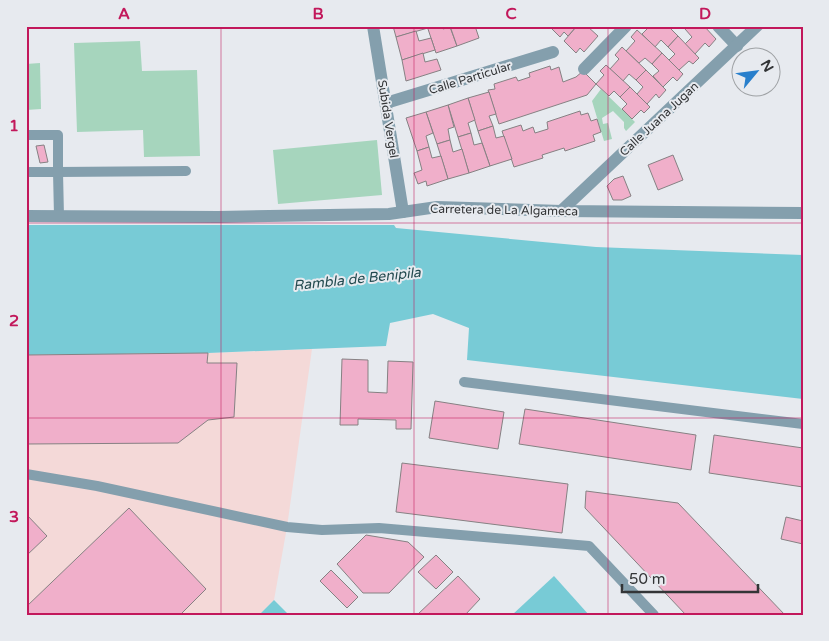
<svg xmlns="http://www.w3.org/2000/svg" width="829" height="641" viewBox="0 0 829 641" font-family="'Varela Round',sans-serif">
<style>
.industrial{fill:#f4d9d8}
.green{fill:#a6d5bd}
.water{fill:#78cbd6}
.building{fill:#f0afca;stroke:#868183}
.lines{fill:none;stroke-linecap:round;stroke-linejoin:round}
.service{stroke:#849fad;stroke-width:10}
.minor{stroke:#849fad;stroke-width:12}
.tertiary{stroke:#849fad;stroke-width:12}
.grid{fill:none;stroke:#c2185b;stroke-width:1;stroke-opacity:0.55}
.labels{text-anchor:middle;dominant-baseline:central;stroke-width:4;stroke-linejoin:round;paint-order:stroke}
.street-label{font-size:12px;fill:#333537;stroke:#e7eaef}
.water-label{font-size:14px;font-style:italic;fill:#234a4f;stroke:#e7eaef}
.neatline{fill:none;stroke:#c2185b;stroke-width:2}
.grid-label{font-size:16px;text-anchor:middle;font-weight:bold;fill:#c2185b}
</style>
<rect width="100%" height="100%" fill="#e7eaef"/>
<path class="industrial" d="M312 349 287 527 274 600 259 615H26V355L208 353Z"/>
<g class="green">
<path d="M140 41 142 71 197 70 200 156 144 157 143 130 77 132 74 43Z"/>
<path d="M40 63 41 109 26 110V64Z"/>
<path d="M601 89 635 122 626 131 624 128V122L613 111 602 118 603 124 608 123 612 139 604 141 592 101Z"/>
<path d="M377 140 382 195 278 204 273 150Z"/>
</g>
<g class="water">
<path d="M26 225H394L396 228 596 247 803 255V399L467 360 469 328 433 314 390 323 386 346 208 353 26 355Z"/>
<path d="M554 576 589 615H512Z"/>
<path d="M274 600 289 615H259Z"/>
</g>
<g class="building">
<path d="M393 26H427L428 28 396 37Z"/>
<path d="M427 26H443V29L450 27 457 46 436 53Z"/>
<path d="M450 26H475L479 38 457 46Z"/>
<path d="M549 26H577L568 36 564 32 560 37Z"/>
<path d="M577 26H587L598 36 584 52 580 48 576 53 564 41Z"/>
<path d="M650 26H668L678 36 668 47 661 40 655 47 642 34Z"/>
<path d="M688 26H704L716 39 709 47 705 43 695 54 685 44 692 37 685 29Z"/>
<path d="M637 30 662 53 652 64 645 58 639 63 626 51 635 41 631 37Z"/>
<path d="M416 31 419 41 431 38 435 50 402 60 396 37Z"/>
<path d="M678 36 699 58 693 64 689 61 679 70 669 60 675 54 668 47Z"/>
<path d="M622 47 646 70 636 80 629 74 623 81 610 69 619 59 615 55Z"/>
<path d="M423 53 425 62 437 59 441 70 406 81 402 60Z"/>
<path d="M662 53 683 74 677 81 673 77 663 87 653 76 659 71 652 64Z"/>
<path d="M606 65 630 87 620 97 614 91 609 96 596 84 604 75 600 71Z"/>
<path d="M550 66 551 70 559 67 563 82 576 77 583 71 596 84 587 95 499 124 488 90 495 89 494 84 516 77 518 81 530 77 529 73Z"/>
<path d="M646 70 666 90 659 98 656 94 647 104 637 94 643 87 636 80Z"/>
<path d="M630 87 650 107 644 113 641 110 632 119 622 109 627 104 620 97Z"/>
<path d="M489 92 496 114 489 116 493 126 478 131 468 98Z"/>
<path d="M468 98 475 120 468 123 471 133 458 137 448 105Z"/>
<path d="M448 105 454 127 448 129 450 140 437 144 426 112Z"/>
<path d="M580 111 581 115 588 113 591 121 597 119 601 132 593 135 595 141 565 151 564 148 542 155 543 158 514 167 502 131 521 125 523 131 533 127 535 133 548 129 547 122Z"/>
<path d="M426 112 433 133 426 136 429 147 417 151 406 118Z"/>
<path d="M493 126 496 138 504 136 512 159 490 166 478 131Z"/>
<path d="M471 133 474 145 482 143 490 166 469 173 458 137Z"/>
<path d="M450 140 453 152 462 149 469 173 448 179 437 144Z"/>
<path d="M44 145 48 162 40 163 36 146Z"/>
<path d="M429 147 432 158 441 156 448 179 427 186 426 181 418 184 414 173 422 170 417 151Z"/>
<path d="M673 155 683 180 658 190 648 165Z"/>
<path d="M623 176 631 196 622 200H613L607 186 614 179Z"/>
<path d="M208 353 207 363H237L234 417 208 420 178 443 26 444V355Z"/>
<path d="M342 359 368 360V392L387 393 388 361 413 362 411 429H396V420L358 419V425H340Z"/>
<path d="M435 401 504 412 498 449 429 438Z"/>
<path d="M525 409 696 435 691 470 519 444Z"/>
<path d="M714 435 803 448V487L709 473Z"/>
<path d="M402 463 568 484 562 533 396 512Z"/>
<path d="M586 491 678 503 785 615H686L585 508Z"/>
<path d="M129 508 206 589 180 615H26V607Z"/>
<path d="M26 514 47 536 26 556Z"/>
<path d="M786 517 803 521V544L781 539Z"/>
<path d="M366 535 408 542 424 557 389 593H363L337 564Z"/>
<path d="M436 555 453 572 436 589 418 572Z"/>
<path d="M331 570 358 597 347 608 320 581Z"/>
<path d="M458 576 480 599 465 615H417Z"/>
</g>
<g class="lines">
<g class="service">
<path d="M26 135H58V172L186 171"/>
<path d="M26 172H58L59 216"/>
<path d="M464 382 803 424"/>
<path d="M26 474 97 486 287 527 322 530 379 528 589 546 654 615"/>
</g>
<g class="minor">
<path d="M373 26 403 212"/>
<path d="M718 26 737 46"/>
<path d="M584 69 626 26"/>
<path d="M386 103 553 52"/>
</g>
<g class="tertiary">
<path d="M561 211 757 26"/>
<path d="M26 216 218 217 389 214 437 207 561 211 803 213"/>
</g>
</g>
<path class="grid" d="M221 26V615M414 26V615M608 26V615M26 223H803M26 418H803"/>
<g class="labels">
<g class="street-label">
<text transform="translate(470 78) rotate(-17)">Calle Particular</text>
<text transform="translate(388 119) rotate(81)">Subida Vergel</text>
<text transform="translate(659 119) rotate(-43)">Calle Juana Jugan</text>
<text transform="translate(504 210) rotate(1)">Carretera de La Algameca</text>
</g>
<g class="water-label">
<text transform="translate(357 279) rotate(-6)">Rambla de Benipila</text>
</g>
</g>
<rect width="829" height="641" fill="none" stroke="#e7eaef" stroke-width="55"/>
<g transform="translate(756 72) rotate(61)"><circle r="24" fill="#e7eaef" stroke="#9fa2a5"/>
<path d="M0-4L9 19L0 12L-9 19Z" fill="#287fcc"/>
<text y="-8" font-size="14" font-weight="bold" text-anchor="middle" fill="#333537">N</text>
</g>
<path d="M622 584v8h136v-8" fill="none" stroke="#333537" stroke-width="2.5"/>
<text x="629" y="584" font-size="15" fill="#333537" stroke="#e7eaef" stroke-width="4" paint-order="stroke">50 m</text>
<rect x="28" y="28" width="774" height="586" class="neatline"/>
<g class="grid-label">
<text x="124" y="19">A</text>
<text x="318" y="19">B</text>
<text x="511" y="19">C</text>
<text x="705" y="19">D</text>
<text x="14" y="131">1</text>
<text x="14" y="326">2</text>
<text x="14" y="522">3</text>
</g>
</svg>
